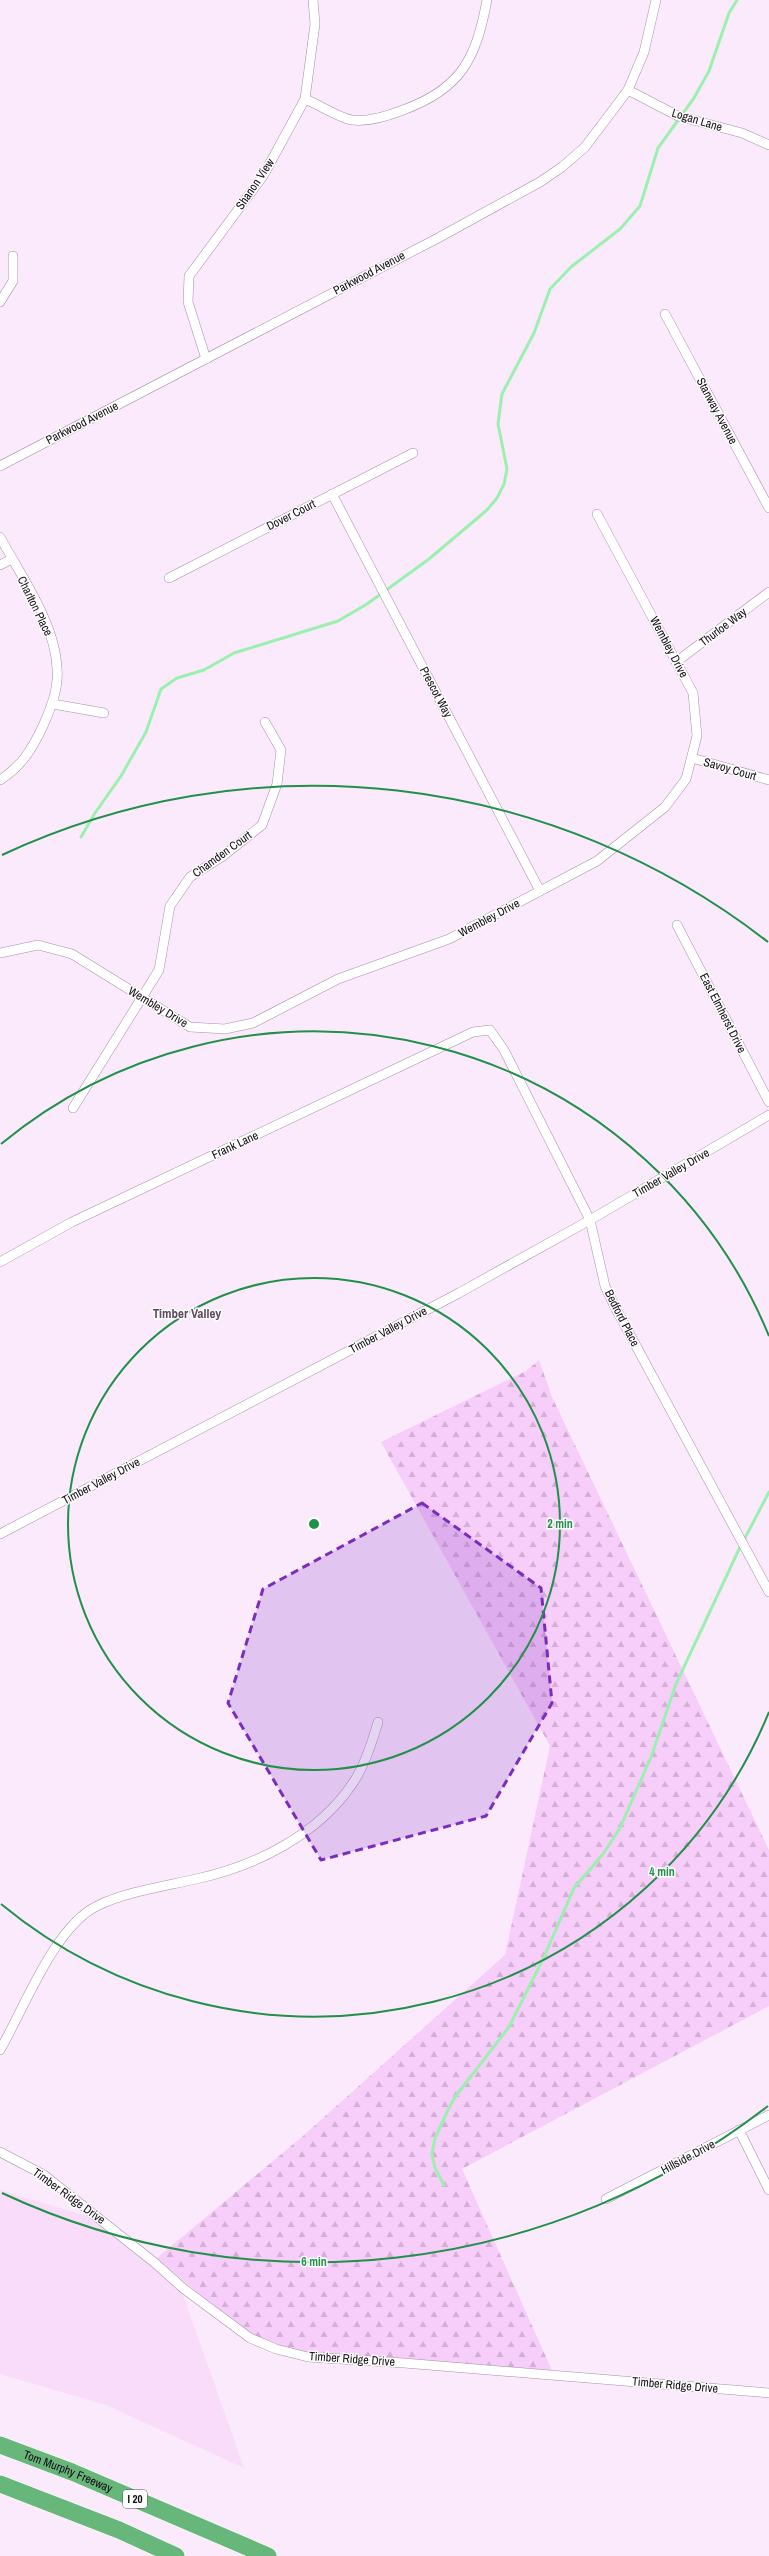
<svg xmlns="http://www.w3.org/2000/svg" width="769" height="2556" viewBox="0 0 769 2556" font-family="'Archivo Narrow',sans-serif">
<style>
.built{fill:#f8dcf9}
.forest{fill:url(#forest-firs)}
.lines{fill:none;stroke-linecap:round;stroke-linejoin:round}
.stream{stroke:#9cf0af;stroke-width:3}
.street-casing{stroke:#a490a5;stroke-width:10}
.highway-casing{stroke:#fff;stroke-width:18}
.street{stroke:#fff;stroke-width:9}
.highway{stroke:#67b77b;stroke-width:17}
.marked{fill:#7b2cbf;fill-opacity:0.2;stroke:#7b2cbf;stroke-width:3;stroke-dasharray:8 5;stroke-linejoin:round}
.ring{fill:none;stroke:#219049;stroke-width:2}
.labels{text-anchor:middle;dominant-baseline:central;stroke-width:3;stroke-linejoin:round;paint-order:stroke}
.shield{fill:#fdfdfd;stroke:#5a555b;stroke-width:1}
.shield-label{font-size:11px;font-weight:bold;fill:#140d15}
.street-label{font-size:12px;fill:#140d15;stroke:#fdfdfd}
.neighbourhood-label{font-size:13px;font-weight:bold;fill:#5d4b5e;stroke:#fdfdfd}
.centre{fill:#219049;stroke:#fdfdfd;stroke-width:2}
.ring-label{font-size:12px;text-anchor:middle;font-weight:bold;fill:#219049;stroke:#fdfdfd;stroke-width:3;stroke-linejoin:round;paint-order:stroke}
</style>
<defs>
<pattern id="forest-firs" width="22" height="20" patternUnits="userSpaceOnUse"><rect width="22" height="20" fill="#f7cdfa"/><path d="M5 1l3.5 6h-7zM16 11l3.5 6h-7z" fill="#d3afd5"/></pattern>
</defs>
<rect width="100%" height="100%" fill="#fbeafc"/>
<path class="built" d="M0 2190 90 2217 157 2258 177 2278 244 2468 106 2405 0 2374Z"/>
<path class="forest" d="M539 1360 552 1397 769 1850V2006L462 2169 554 2375 308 2357 250 2338 157 2258 303 2136 505 1955 550 1746 381 1442 526 1371Z"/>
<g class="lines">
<g class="stream">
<path d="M81 837 95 813 121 776 146 732 161 689 177 678 204 670 234 653 338 621 367 604 429 559 487 510 497 498 504 484 507 469 498 424 502 394 534 333 550 289 571 267 620 229 640 206 658 148 694 98 709 71 729 13 737 0"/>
<path d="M744 1540 769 1492"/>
<path d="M444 2185 435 2168 432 2154 435 2138 448 2110 455 2097 509 2027 543 1959 574 1888 603 1854 620 1828 651 1757 676 1684 741 1545"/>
</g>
<defs>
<g id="street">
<path d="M628 90 678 116 742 133 769 145"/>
<path d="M305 99C318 104 339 118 352 120 369 122 388 116 403 110 461 89 476 59 487 0"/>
<path d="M0 302 13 281V256"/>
<path d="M665 314 769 508"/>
<path d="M206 359 188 302 189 276 263 176 305 99 315 24 313 0"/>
<path d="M0 466 438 238 540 182 562 167 585 147 628 90 644 52 656 0"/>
<path d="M332 494 540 891"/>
<path d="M0 537C21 576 55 623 57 668 59 688 51 708 43 726 32 749 22 766 0 780"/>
<path d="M0 565 12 559"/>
<path d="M169 578 413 453"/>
<path d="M676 662 769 592"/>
<path d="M53 704 104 713"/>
<path d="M692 758 769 780"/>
<path d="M677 925 769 1102"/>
<path d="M0 953 38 945 72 954 190 1027 225 1029 253 1023 338 979 449 939 597 861 665 807 686 779 697 736 693 693 597 514"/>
<path d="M73 1108 159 970 170 906 190 877 223 856 262 825 277 784 281 750 265 722"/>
<path d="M0 1262 72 1222 473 1032 490 1030 504 1050 590 1220 605 1286 615 1307 769 1592"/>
<path d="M0 1534 459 1293 590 1220 769 1115"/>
<path d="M0 2050C24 2009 54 1927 97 1906 125 1892 166 1886 196 1879 256 1866 318 1835 353 1783 365 1765 372 1743 378 1722"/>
<path d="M739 2130 769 2190"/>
<path d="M0 2152 44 2175 155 2263 184 2289 250 2338 276 2349 308 2357 404 2363 769 2393"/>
<path d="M606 2199 769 2115"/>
</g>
<g id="highway">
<path id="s1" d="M0 2445 72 2472 268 2556"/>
<path d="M0 2484 119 2530 176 2556"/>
</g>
</defs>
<use href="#street" class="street-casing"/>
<use href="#highway" class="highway-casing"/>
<use href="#street" class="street"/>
<use href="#highway" class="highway"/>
</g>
<path class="marked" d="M422 1503 541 1588 552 1703 486 1816 321 1860 228 1703 263 1589Z"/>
<g class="ring">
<circle cx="314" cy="1524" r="246"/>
<path d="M769 1712A492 492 0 0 1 1 1904M1 1144A492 492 0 0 1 769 1336"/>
<path d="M768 2106A738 738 0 0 1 2 2193M2 855A738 738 0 0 1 768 942"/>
</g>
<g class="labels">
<rect class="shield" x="123" y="2490" width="24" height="18" rx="3"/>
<g class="shield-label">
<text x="135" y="2499">I 20</text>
</g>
<g class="street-label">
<text transform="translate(697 120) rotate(17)">Logan Lane</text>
<text transform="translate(255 184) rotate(-56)">Shanon View</text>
<text transform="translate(369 273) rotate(-28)">Parkwood Avenue</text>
<text transform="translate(717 411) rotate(62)">Stanway Avenue</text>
<text transform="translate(82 423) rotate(-27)">Parkwood Avenue</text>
<text transform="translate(291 515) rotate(-27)">Dover Court</text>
<text transform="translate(35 606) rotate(64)">Charlton Place</text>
<text transform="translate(723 627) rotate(-37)">Thurloe Way</text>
<text transform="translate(669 647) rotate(62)">Wembley Drive</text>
<text transform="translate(436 692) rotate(62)">Prescot Way</text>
<text transform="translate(730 769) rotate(16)">Savoy Court</text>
<text transform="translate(222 854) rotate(-36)">Chamden Court</text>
<text transform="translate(489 918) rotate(-28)">Wembley Drive</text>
<text transform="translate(158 1007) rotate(31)">Wembley Drive</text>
<text transform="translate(723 1013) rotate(63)">East Elmherst Drive</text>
<text transform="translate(235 1145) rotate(-25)">Frank Lane</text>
<text transform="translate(671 1173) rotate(-30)">Timber Valley Drive</text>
<text transform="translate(622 1318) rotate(63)">Bedford Place</text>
<text transform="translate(388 1330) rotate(-28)">Timber Valley Drive</text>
<text transform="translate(101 1481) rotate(-28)">Timber Valley Drive</text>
<text transform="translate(688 2157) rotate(-28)">Hillside Drive</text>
<text transform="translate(69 2196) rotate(36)">Timber Ridge Drive</text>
<text transform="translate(352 2359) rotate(4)">Timber Ridge Drive</text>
<text transform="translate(675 2385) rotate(5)">Timber Ridge Drive</text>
<text stroke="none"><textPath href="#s1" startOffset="73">Tom Murphy Freeway</textPath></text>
</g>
<g class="neighbourhood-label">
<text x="187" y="1313">Timber Valley</text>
</g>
</g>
<circle cx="314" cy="1524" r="6" class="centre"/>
<g class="ring-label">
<text x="560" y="1528">2 min</text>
<text x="662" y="1876">4 min</text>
<text x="314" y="2266">6 min</text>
</g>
</svg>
